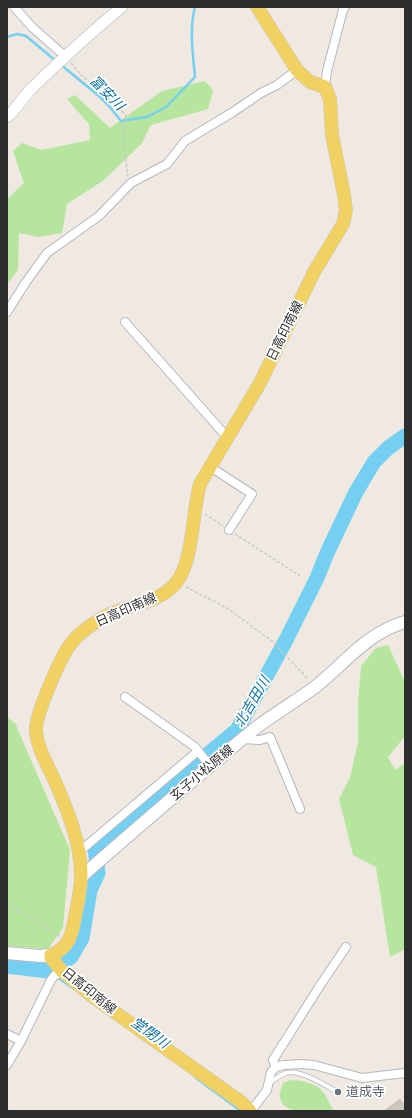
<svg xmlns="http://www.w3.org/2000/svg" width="412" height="1118" viewBox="0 0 412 1118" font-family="'Sofia Sans Condensed','Noto Sans JP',sans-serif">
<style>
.green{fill:#b6e59e}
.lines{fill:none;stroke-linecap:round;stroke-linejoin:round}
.stream{stroke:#75cff0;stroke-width:2.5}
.river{stroke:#75cff0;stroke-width:15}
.building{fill:#cbc7bf;stroke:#cbc5ba}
.service-casing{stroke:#b4b7c1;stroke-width:5.5}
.minor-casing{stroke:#b4b7c1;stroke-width:10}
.tertiary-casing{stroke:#b4b7c1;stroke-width:12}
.secondary-casing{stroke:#b4b7c1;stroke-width:14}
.primary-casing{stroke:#c9c9c9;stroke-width:14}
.path{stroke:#c9c9c9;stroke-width:1.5;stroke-dasharray:3 2;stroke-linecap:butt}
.service{stroke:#fff;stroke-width:4}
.minor{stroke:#fff;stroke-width:8}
.tertiary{stroke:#fff;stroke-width:11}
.secondary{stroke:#fff;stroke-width:12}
.primary{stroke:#f2d163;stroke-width:13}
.worship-dot{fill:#6b7280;stroke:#fff;stroke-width:1.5}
.labels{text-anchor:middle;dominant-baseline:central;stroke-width:3.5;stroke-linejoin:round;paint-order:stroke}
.street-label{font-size:13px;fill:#2e2e2e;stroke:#fff}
.worship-label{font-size:13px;fill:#5b616d;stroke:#fff;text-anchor:start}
.water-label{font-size:14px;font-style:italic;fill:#0d6fa3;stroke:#fff}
</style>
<rect width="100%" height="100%" fill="#efe9e1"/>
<g class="green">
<path d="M205 81 213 90 208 109 151 125 142 143 104 180 67 204 62 233 39 237 19 233 18 270 7 284V199L24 183 13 151 22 143 42 150 90 140 89 124 67 99 75 95 110 128 162 91Z"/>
<path d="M388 645 405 682V736L388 757 395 770 405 763V948L404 950 390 957 376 867 353 855 339 799 350 777 358 743V702L361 666 376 648Z"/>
<path d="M7 717 15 723 70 850 63 928 48 949 7 946Z"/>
<path d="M291 1080C301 1080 316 1083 323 1092 327 1097 330 1105 334 1111 312 1111 268 1118 283 1083Z"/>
</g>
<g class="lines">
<g class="stream">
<path d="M7 37 17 34 26 36 56 61"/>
<path d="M60 64 99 96 109 106 121 121 147 117 166 107 195 77C193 55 189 29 195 7"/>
<path d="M48 971 53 974"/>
<path d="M57 977 74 989"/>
<path d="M196 1078 241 1111"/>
</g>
<path class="river" d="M7 966 48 971 71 957 82 938 90 890 98 873 95 848 237 730 286 640 317 578 327 553 356 492 374 462 388 448 405 436"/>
</g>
<path class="building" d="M400 1099 405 1106V1111H384Z"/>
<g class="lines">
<defs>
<path id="service" d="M269 1083C274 1080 280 1075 286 1073 300 1069 325 1085 337 1092"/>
<g id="minor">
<path d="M14 7 33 28 66 57"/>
<path d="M325 87 327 71 343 10 345 7"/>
<path d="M7 312 26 282 47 253 99 216 131 183 167 164 185 141 233 112 261 93 277 85 297 70"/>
<path d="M125 322 227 437"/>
<path d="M209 466 252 494 229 530"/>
<path d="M125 697 195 747 210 766"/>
<path d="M242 739 260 740 270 737 300 809"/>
<path d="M79 852 198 751"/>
<path d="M7 1034 21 1041"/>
<path d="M7 1065 21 1041 51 980 54 976 62 971"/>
<path d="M276 1067 273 1060 321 984 346 947"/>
<path d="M251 1111 267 1090 271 1072 276 1067 284 1065 300 1064 314 1065 362 1078 405 1073"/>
</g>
<path id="tertiary" d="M7 117C16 110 22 98 31 89 60 61 90 33 122 7"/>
<g id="secondary">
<path d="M82 876C138 827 195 778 253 730 272 715 295 702 315 687 344 664 368 632 405 622"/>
<path d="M7 953 40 956 51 955"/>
</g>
<path id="primary" d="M250 1111 241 1102 92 996 62 971 51 958V955C69 948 72 935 75 917 78 903 81 889 81 875 81 842 67 809 54 779 47 764 36 746 36 728 37 712 60 658 70 645 79 632 95 622 108 615 131 604 159 603 176 583 194 560 192 512 200 484L260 383 314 272 343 224 346 211 344 195 332 135 330 99 325 87 310 82 297 70 257 7"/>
</defs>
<use href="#service" class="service-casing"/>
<use href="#minor" class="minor-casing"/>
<use href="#tertiary" class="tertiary-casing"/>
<use href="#secondary" class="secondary-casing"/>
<use href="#primary" class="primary-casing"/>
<g class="path">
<path d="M71 63 82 76 109 98 126 115 123 135 128 177"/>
<path d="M205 514 223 526"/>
<path d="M235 534 300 576"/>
<path d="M186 587 227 608 272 641 308 679"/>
<path d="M7 904 60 936"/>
<path d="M7 1109 10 1111"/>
</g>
<use href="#service" class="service"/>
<use href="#minor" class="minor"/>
<use href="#tertiary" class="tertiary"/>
<use href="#secondary" class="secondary"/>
<use href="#primary" class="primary"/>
</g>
<circle class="worship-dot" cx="338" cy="1092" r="4"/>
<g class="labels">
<g class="street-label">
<text transform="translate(285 331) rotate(-64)">日高印南線</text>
<text transform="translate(126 610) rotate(-24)">日高印南線</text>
<text transform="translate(202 773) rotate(-40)">玄子小松原線</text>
<text transform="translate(89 991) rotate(39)">日高印南線</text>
</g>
<g class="worship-label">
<text x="346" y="1092">道成寺</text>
</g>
<g class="water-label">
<text transform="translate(107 93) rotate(45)">富安川</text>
<text transform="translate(252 702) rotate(-60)">北吉田川</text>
<text transform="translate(150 1033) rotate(36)">堂閉川</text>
</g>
</g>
<rect width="412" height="1118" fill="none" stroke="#2e2e2e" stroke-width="16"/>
</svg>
